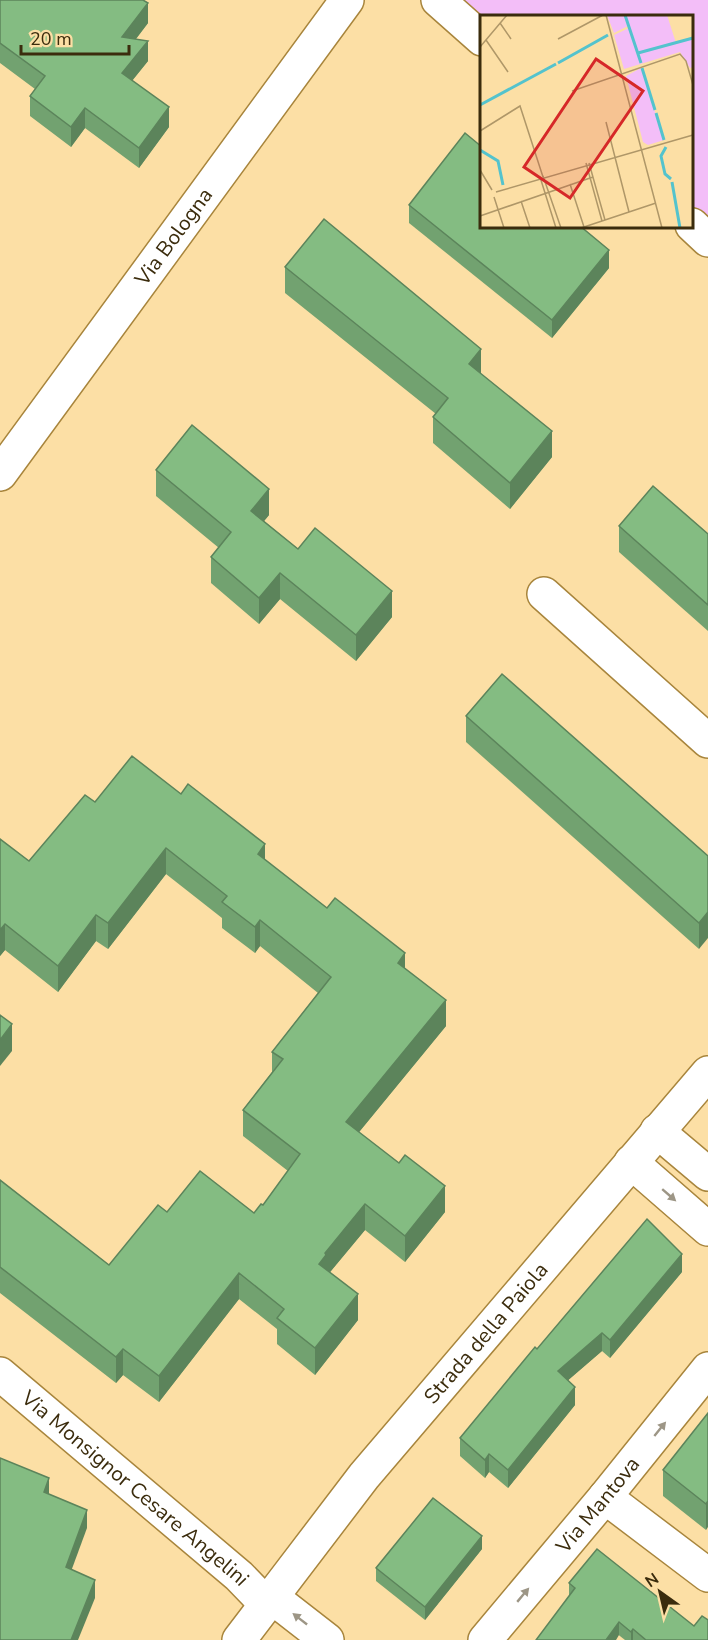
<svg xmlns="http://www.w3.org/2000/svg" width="708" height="1640" viewBox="0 0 708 1640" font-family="'Nunito Sans',sans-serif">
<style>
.green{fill:#f3bef8}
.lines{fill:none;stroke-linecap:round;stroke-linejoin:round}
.minor-casing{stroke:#a8853c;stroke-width:36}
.minor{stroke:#fff;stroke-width:33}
.wall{fill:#72a270}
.shaded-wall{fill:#5c845b}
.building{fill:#84bc82;stroke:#5c845b;stroke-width:1.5}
.oneway{fill:#9d9686}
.labels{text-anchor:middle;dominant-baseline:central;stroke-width:4.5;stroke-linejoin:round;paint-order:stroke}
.street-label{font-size:21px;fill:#3b2c0d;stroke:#fcdfa5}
.inset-river{fill:none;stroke:#54c3cd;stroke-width:3}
.inset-road{fill:none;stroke:#af9768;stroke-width:1.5}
.view{fill:#d62828;fill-opacity:0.15;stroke:#d62828;stroke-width:3}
.inset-edge{fill:none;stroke:#3b2c0d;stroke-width:3}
</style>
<rect width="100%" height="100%" fill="#fcdfa5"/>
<path class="green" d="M458 0H708V220L692 205V16H482L481 20Z"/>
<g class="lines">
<defs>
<g id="minor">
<path d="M438 0 482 39"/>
<path d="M692 225 708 240"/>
<path id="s1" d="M0 474 347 0"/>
<path d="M544 594 708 741"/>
<path d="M657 1131 708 1174"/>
<path d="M631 1162 708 1229"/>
<path id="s2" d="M0 1374 239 1576 267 1605"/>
<path d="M605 1497 708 1575"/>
<path d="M273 1598 327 1640"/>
<path id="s3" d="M239 1640 364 1476 708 1073"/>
<path id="s4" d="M485 1640 605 1497 708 1369"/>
</g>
</defs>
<use href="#minor" class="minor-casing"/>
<use href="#minor" class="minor"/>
</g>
<g class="wall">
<path d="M0 0 148 23 136 39 148 61 132 81 169 127 139 168 85 128 71 147 30 116V96L35 89 0 63Z"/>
<path d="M409 205 609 268 552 338 409 223Z"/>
<path d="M285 267 481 374 552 457 510 509 433 443V417L436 414 285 293Z"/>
<path d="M156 470 269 515 264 521 298 549 392 617 356 661 280 599 259 624 211 583V557L219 548 156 496Z"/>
<path d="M619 526 708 534V631L619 552Z"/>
<path d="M466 716 708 856 699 949 466 742Z"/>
<path d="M95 802 265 860 405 968 446 1026 359 1132 445 1212 405 1262 365 1230 330 1272 358 1320 315 1375 277 1344V1329L239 1299 159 1402 123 1375 116 1383 0 1293V1180L109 1265 167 1212 254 1213 263 1205 288 1171 243 1136V1110L272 1072V1052L318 993 260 946 255 953 222 928V918L166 874 108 949 96 941 58 992 5 950 0 956V839L29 861Z"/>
<path d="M682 1272 610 1358 602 1351 568 1380 575 1405 508 1488 489 1472 485 1478 460 1456V1438L537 1349Z"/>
<path d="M708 1413 706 1530 663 1496V1470Z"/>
<path d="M482 1549 425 1620 376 1581V1568Z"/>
<path d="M569 1583 694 1626 708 1640H625L569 1596Z"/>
</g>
<g class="shaded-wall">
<path d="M148 3V23L122 57V37Z"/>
<path d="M148 41V61L122 93V73Z"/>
<path d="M169 107V127L139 168V148Z"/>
<path d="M85 108V128L71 147V127Z"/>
<path d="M609 250V268L552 338V320Z"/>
<path d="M481 349V375L469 364Z"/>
<path d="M552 431V457L510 509V483Z"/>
<path d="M269 489V515L251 537V511Z"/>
<path d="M280 573V599L259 624V598Z"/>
<path d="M392 591V617L356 661V635Z"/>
<path d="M265 844V870L258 854Z"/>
<path d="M166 848V874L108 949V923Z"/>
<path d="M708 912V938L699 949V923Z"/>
<path d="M96 915V941L58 992V966Z"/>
<path d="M260 920V946L255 953V927Z"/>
<path d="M5 924V950L0 956V930Z"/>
<path d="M405 953V979L398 963Z"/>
<path d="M446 1000V1026L346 1148V1122Z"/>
<path d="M12 1024V1051L0 1066V1040Z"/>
<path d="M445 1186V1212L405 1262V1236Z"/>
<path d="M365 1204V1230L326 1277 319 1264 325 1253Z"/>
<path d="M682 1254V1272L610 1358V1340Z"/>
<path d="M239 1273V1299L159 1402V1376Z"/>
<path d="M358 1294V1320L315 1375V1348Z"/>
<path d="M602 1333V1351L558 1389V1371Z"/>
<path d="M123 1349V1375L116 1383V1357Z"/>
<path d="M575 1387V1405L508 1488V1470Z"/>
<path d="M489 1454V1472L485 1478V1460Z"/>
<path d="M49 1478V1496L44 1492Z"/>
<path d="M708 1501V1527L706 1530V1504Z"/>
<path d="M87 1510V1528L66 1585V1567Z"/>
<path d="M482 1536V1549L425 1620V1607Z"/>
<path d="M95 1580V1598L78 1640H71Z"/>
<path d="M619 1622V1635L616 1640H606Z"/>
<path d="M633 1629V1640H631V1632Z"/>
</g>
<g class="building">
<path d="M0 0H143L148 3 122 37 148 41 122 73 169 107 139 148 85 108 71 127 30 96 45 76 0 43Z"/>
<path d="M465 133 482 147V226H580L609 250 552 320 409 205Z"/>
<path d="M324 219 481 349 469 364 552 431 510 483 433 417 448 398 285 267Z"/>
<path d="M192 425 269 489 251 511 298 549 315 528 392 591 356 635 280 573 259 598 211 557 231 532 156 470Z"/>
<path d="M653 486 708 534V605L619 526Z"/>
<path d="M502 674 708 856V912L699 923 466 716Z"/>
<path d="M132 756 181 794 188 784 265 844 258 854 327 908 335 898 405 953 398 963 446 1000 346 1122 399 1163 405 1155 445 1186 405 1236 365 1204 325 1253 326 1255 319 1264 358 1294 315 1348 277 1318 284 1309 239 1273 159 1376 123 1349 116 1357 0 1267V1180L109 1265 158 1205 167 1212 200 1171 254 1213 261 1204 263 1205 300 1154 243 1110 283 1059 272 1052 331 977 260 920 255 927 222 902 227 896 166 848 108 923 96 915 58 966 5 924 0 930V839L29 861 85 795 95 802Z"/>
<path d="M0 1015 12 1024 0 1040Z"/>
<path d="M647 1219 682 1254 610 1340 602 1333 558 1371 575 1387 508 1470 489 1454 485 1460 460 1438 535 1347 537 1349Z"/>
<path d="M708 1413V1501L706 1504 663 1470Z"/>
<path d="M0 1458 49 1478 44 1492 87 1510 66 1567 95 1580 71 1640H0Z"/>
<path d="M433 1498 482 1536 425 1607 376 1568Z"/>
<path d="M597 1549 694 1626 702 1616 708 1620V1640H646L633 1629 631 1632 619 1622 606 1640H536L575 1588 569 1583Z"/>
</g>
<defs><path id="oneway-solid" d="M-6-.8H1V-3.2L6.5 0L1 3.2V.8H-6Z" transform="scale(1.5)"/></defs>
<g class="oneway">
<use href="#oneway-solid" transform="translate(669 1195) rotate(41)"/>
<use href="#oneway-solid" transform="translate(660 1429) rotate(-51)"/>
<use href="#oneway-solid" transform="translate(523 1595) rotate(-50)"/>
<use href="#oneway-solid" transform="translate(300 1619) rotate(-142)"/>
</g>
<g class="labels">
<g class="street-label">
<text stroke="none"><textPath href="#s1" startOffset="294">Via Bologna</textPath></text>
<text stroke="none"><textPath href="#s3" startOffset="394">Strada della Paiola</textPath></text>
<text stroke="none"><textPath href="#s2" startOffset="177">Via Monsignor Cesare Angelini</textPath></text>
<text stroke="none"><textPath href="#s4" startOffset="176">Via Mantova</textPath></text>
</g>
</g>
<g transform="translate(480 15)">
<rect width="213" height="213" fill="#fcdfa5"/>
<path d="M127 0H145L148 11 134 18ZM146 0H187L196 28 213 23V52L210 53 200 37 144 54 134 20 149 13 158 39 180 32 158 38ZM161 53 184 125 168 130 163 127 146 61Z" fill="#f3bef8"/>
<path class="inset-river" d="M145 0 161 48M158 38 213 23M78 48 128 20M162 53 175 95M0 90 76 49M176 98 184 125M186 132 181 141 185 159 191 164M0 135 18 146 23 170M192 167 200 213"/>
<path class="inset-road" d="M126 0 182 213M20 8 31 24M78 24 123 0M6 25 28 57M0 32 27 0M92 76 200 39 206 46 213 70M126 107 149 197M0 116 40 91 63 162M106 148 122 206M109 148 125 205M0 155 12 175M63 161 81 213M60 162 76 213M90 169 104 212M16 177 213 120M14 182 24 213M41 186 50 213M0 201 113 162M101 213 176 188"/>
<path class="view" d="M116 44 163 76 90 183 44 152Z"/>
<rect width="213" height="213" class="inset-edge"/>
</g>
<g transform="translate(660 1592) rotate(326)" stroke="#fcdfa5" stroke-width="4.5" paint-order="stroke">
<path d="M0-4.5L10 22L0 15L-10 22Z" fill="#3b2c0d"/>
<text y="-9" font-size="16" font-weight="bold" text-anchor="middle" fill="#3b2c0d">N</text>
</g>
<path d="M21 45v9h108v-9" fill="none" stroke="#3b2c0d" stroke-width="3"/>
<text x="30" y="45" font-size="18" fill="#3b2c0d" stroke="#fcdfa5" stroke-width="4.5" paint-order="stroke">20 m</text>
</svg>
